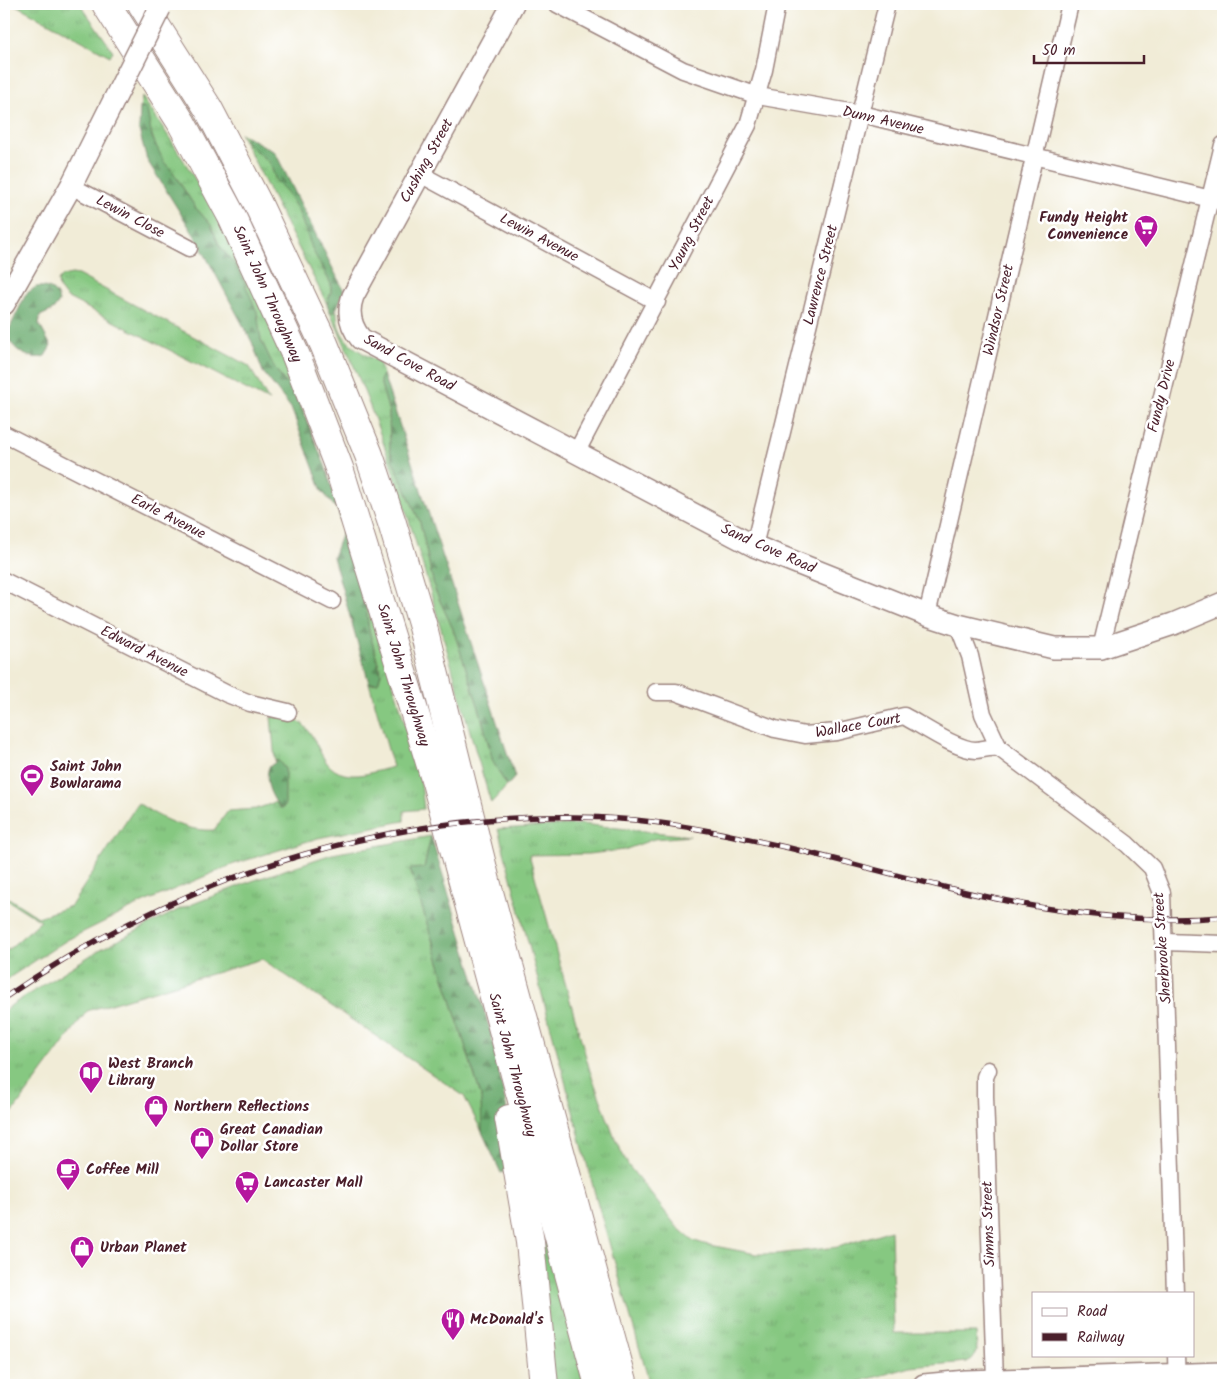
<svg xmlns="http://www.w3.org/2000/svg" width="1227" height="1389" viewBox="0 0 1227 1389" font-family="Kalam,sans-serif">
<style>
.grass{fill:url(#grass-tufts);stroke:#687456}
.forest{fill:url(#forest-firs);stroke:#5b664d}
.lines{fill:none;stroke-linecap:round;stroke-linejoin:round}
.minor-casing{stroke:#9e8681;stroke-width:19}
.tertiary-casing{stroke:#9e8681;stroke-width:24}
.motorway-casing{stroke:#9e8681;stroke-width:30}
.minor{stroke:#fff;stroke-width:16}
.tertiary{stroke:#fff;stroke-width:21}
.motorway{stroke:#fff;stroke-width:28}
.rail-casing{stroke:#4a1f2b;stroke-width:5.5}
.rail{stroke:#fff;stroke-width:4;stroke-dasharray:11;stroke-linecap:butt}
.tertiary-bridge-casing{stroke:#9e8681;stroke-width:24;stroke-linecap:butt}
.tertiary-bridge{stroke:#fff;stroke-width:21}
.labels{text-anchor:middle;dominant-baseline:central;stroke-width:5;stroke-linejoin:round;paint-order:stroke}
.street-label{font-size:15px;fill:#4a1f2b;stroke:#fff}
.poi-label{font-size:15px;font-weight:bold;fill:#4a1f2b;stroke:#fff;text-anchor:start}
</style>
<defs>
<pattern id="grass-tufts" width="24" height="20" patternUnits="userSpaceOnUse" patternTransform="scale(1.25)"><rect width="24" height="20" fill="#86c881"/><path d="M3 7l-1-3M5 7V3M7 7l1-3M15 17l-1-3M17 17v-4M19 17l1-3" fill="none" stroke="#75ab70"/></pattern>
<pattern id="forest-firs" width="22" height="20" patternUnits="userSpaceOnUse" patternTransform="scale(1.25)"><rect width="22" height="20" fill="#6cac6f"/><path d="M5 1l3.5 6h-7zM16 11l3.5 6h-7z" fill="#5b8b5b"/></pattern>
</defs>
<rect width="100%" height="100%" fill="#fff"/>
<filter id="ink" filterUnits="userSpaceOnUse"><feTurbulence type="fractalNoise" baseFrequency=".02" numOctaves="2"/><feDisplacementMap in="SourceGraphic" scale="10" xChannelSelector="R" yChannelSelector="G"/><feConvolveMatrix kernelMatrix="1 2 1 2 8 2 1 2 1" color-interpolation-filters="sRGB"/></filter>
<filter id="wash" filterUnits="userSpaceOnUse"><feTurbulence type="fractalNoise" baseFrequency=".0096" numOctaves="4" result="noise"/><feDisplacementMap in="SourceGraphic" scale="20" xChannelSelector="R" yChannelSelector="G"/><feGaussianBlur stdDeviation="1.12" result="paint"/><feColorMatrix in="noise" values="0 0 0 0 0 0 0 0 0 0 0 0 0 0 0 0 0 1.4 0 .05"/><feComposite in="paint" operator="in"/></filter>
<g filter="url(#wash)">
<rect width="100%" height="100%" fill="#f1ecd7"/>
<g class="grass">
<path d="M14 4H80L113 51 110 56Z"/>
<path d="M142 97C196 174 247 266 282 353 296 388 308 424 322 459L296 398 274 367 261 340 258 329V316L239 271 219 245 211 225 195 207 173 172 164 162 157 149 149 127 148 116 143 107 140 108Z"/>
<path d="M240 133 248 137 270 163 276 181 286 191 298 210 312 247 331 284V292L327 304Z"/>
<path d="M72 274 78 275 249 366 269 401 66 297 59 288 58 281 62 276Z"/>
<path d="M337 311C336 340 357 350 379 362L383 374 380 381 389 412 390 449 392 459 420 522 435 590 453 629 480 711 493 762 507 786 491 803C441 638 404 469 330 312Z"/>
<path d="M364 594 398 699 421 783 424 809 404 811V821L318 838 234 864 142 903 67 940 4 981V953L41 921 4 898V895L38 917 71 906 138 803C159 818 188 832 214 830L228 811 256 809 276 802 283 808 285 769 278 760 275 761 271 717C279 717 290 716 297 720 324 736 315 778 359 775 370 774 382 769 393 767L369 683 374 684 381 673 369 631Z"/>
<path d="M582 824 690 836 654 839 624 850 588 854 529 855 590 1071 615 1139 628 1165 677 1227 692 1240 704 1244 756 1254H776L838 1247 891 1230 894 1333H976L977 1352 972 1359 967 1362 911 1367 847 1385H650L595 1194 498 829Z"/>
<path d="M431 836 424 868 410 869 481 1096 482 1132 464 1096 262 959 87 1011 4 1124V1011L13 1004 99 950 180 909 249 882 332 854Z"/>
<path d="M536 1224 547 1225 569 1310 584 1385H552Z"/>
</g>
<g class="forest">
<path d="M140 108H146L147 110 152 137 164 162 173 172 195 207 211 225 219 245 239 270 257 312 261 340 274 367 296 398 325 465 364 594 369 631 381 673 378 683H369L333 557 343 530 338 511 322 491 291 408 263 372 252 342 196 238 147 160 139 130Z"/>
<path d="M248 137 275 152 344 291 335 312H330L327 304 331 292V284L313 251 298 210 286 191 276 181 270 163 247 143 245 139Z"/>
<path d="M36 287C47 286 57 289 59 302L53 310 40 316 39 324 51 346 45 356C30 362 11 349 7 334L26 294Z"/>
<path d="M383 374 515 777 507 786 493 762 480 711 453 629 435 590 420 522 392 459 390 449 389 412 380 381Z"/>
<path d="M278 760 285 769V804L283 808H280C271 796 264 782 269 767Z"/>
<path d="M431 836 490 1030 519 1167 501 1173 482 1132 481 1096 410 869 424 868Z"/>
</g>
</g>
<g filter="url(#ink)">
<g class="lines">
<defs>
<g id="minor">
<path d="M557 4 683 70 758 96 861 114 1223 202"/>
<path d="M420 174 657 302"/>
<path d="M71 186 189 248"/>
<path d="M4 434 332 601"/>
<path d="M576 453 748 125 764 70 777 4"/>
<path d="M754 546 887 4"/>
<path d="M4 581 227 694 250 703 288 712"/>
<path d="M927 615 1070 4"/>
<path d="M958 625 970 656 983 714 999 748 1127 844 1152 868 1162 893 1175 1293"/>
<path d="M1101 648 1223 145"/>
<path d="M656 692H676L775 729 805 735 837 732 904 716C921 725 957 750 976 750 984 749 990 747 999 748"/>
<path d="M1165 942 1223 944"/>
<path d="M988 1070 985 1077V1096L995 1380"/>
<path d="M1176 1355 1177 1385"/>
</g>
<g id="tertiary">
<path d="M513 4 353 296C347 312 350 326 361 339L754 546 927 615 958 625 1054 648H1101L1173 624 1223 603"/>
<path d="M4 304 71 186 127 74"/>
<path d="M924 1385 966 1381 1223 1373"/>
</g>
<g id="motorway">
<path d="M106 4 181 122 231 215 296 356 339 468 436 782 599 1385"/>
<path d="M142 4 208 108 257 202 324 344 369 455 392 523 423 627 487 885 624 1385"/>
<path d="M509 1119 530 1242 544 1385"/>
</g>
</defs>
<use href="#minor" class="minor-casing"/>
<use href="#tertiary" class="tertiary-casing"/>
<use href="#motorway" class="motorway-casing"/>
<use href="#minor" class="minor"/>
<use href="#tertiary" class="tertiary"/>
<use href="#motorway" class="motorway"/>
<defs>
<path id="rail" d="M4 998C187 871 412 801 635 820 686 825 736 836 785 847 932 882 1071 930 1223 917"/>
</defs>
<use href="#rail" class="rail-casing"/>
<use href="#rail" class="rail"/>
<defs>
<path id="tertiary-bridge" d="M127 74 160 8"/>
</defs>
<use href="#tertiary-bridge" class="tertiary-bridge-casing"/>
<use href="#tertiary-bridge" class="tertiary-bridge"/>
</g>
</g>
<defs>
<symbol id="supermarket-pin" viewBox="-11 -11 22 30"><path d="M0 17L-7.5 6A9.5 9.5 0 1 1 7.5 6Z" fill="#b5179e" stroke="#fff"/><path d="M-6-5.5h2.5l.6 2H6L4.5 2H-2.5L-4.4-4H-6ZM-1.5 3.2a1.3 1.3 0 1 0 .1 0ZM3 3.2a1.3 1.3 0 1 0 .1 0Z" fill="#fff"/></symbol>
<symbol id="stadium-pin" viewBox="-11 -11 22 30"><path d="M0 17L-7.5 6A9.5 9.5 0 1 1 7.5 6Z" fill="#b5179e" stroke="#fff"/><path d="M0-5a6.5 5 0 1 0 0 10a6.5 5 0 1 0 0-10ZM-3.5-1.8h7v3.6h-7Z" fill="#fff"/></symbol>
<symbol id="library-pin" viewBox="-11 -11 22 30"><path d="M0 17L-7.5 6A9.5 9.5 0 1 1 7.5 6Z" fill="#b5179e" stroke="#fff"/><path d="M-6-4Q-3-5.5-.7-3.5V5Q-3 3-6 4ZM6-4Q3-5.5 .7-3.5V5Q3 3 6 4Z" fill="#fff"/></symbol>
<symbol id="shop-pin" viewBox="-11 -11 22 30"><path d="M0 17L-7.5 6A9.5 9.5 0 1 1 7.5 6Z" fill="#b5179e" stroke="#fff"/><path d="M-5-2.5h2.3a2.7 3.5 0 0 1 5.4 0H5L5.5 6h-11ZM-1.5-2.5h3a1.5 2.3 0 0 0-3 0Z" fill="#fff"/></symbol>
<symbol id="cafe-pin" viewBox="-11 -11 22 30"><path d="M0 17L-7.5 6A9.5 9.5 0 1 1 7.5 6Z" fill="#b5179e" stroke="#fff"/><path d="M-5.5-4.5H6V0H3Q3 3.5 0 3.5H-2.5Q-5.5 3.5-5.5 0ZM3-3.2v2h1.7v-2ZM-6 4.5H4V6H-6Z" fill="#fff"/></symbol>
<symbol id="restaurant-pin" viewBox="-11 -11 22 30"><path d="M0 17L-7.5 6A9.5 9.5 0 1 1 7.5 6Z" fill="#b5179e" stroke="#fff"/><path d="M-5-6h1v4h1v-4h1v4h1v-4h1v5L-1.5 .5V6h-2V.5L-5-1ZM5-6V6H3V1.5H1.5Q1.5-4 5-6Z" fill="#fff"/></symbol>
</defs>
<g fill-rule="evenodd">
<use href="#supermarket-pin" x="1132" y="213" width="28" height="38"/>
<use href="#stadium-pin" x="18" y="762" width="28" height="38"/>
<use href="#library-pin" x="77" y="1059" width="28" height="38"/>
<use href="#shop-pin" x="142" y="1093" width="28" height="38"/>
<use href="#shop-pin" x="188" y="1125" width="28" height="38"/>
<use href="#cafe-pin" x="54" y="1156" width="28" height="38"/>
<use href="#supermarket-pin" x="233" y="1169" width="28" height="38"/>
<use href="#shop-pin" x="68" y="1234" width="28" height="38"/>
<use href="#restaurant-pin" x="439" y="1306" width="28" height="38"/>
</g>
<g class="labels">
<g class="street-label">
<text transform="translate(883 121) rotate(13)">Dunn Avenue</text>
<text transform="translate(427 161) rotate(-61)">Cushing Street</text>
<text transform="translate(130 217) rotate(28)">Lewin Close</text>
<text transform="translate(692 234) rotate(-63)">Young Street</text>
<text transform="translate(539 238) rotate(28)">Lewin Avenue</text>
<text transform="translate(821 275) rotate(-76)">Lawrence Street</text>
<text transform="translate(267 294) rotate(66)">Saint John Throughway</text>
<text transform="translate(999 310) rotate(-77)">Windsor Street</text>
<text transform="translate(409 363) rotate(29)">Sand Cove Road</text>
<text transform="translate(1162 396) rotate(-76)">Fundy Drive</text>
<text transform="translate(168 517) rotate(27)">Earle Avenue</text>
<text transform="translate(768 549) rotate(24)">Sand Cove Road</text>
<text transform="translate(144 652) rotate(27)">Edward Avenue</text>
<text transform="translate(403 675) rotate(73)">Saint John Throughway</text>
<text transform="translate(858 726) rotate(-10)">Wallace Court</text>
<text transform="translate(1163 948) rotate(-94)">Sherbrooke Street</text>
<text transform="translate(512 1065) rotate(75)">Saint John Throughway</text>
<text transform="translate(989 1224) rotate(-92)">Simms Street</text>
</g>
<g class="poi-label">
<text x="1128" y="218" text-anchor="end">Fundy Height<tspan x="1128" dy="17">Convenience</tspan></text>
<text x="50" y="767">Saint John<tspan x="50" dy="17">Bowlarama</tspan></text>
<text x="108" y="1064">West Branch<tspan x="108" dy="17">Library</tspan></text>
<text x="174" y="1107">Northern Reflections</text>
<text x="220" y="1130">Great Canadian<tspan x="220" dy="17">Dollar Store</tspan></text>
<text x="86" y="1170">Coffee Mill</text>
<text x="264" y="1183">Lancaster Mall</text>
<text x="100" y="1248">Urban Planet</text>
<text x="470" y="1320">McDonald's</text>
</g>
</g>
<rect width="1227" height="1389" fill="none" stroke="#fff" stroke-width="20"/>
<rect x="1032" y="1292" width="162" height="65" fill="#ffffff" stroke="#b7a5aa"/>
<rect x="1042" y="1308" width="25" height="8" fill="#ffffff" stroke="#b7a5aa"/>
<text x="1077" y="1316" font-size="15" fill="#4a1f2b">Road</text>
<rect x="1042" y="1333" width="25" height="8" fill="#4a1f2b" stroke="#b7a5aa"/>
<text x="1077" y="1342" font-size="15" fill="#4a1f2b">Railway</text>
<path d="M1034 55v8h110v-8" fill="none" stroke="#4a1f2b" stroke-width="2.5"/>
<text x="1042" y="55" font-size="15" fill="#4a1f2b" stroke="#ffffff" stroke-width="4" paint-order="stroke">50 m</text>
</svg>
